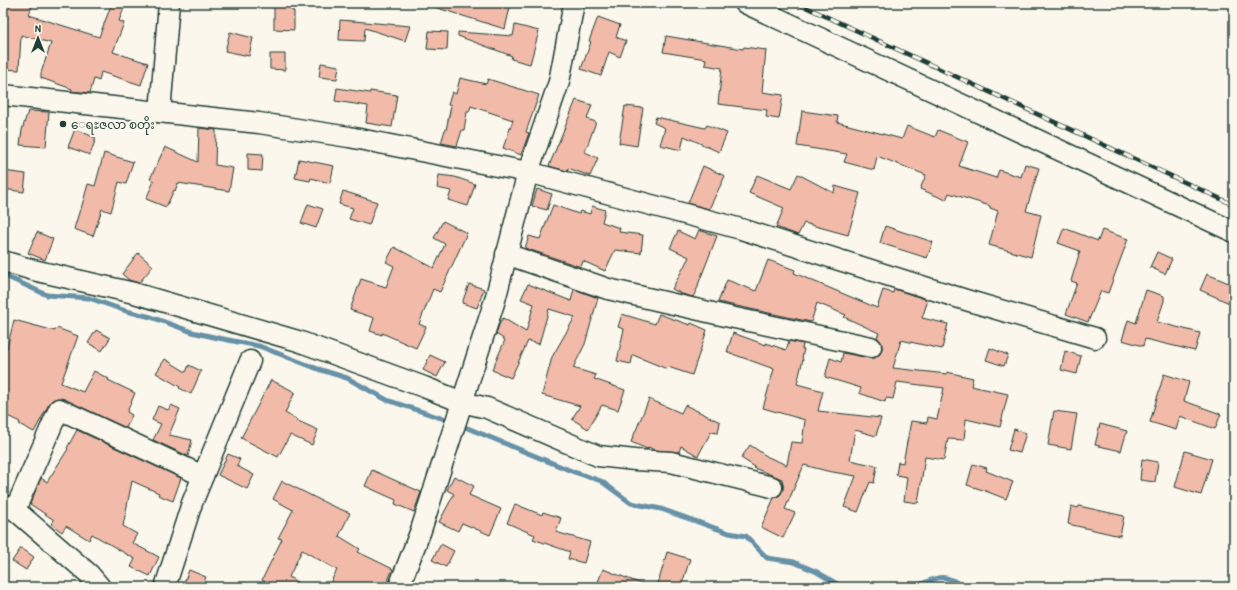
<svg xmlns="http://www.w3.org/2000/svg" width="1237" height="590" viewBox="0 0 1237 590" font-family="'Patrick Hand','Noto Sans Myanmar',sans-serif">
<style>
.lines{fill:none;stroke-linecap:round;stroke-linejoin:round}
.stream{stroke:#6691a7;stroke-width:5}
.building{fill:#f2baa9;stroke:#1f3d34}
.minor-casing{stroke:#1f3d34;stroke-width:23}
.minor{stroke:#fbf7ec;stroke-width:20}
.rail-casing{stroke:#1f3d34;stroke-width:4.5}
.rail{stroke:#fbf7ec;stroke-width:3;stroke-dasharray:9;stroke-linecap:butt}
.poi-dot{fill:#1f3d34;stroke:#fbf7ec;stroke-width:1.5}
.labels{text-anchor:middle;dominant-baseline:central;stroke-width:4;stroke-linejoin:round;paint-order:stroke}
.poi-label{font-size:12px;fill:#1f3d34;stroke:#fbf7ec;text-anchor:start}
</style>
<rect width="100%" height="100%" fill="#fbf7ec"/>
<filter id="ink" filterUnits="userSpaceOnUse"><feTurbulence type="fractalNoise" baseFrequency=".025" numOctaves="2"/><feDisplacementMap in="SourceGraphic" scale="8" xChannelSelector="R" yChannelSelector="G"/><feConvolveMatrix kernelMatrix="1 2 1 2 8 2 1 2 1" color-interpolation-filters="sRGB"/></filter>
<g filter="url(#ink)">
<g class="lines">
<g class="stream">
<path d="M3 275 47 295 89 298 126 311 151 317 192 332 218 338 259 346 318 369 347 378 387 400 447 420"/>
<path d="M465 427 574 472 601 481 631 503 661 509 729 533 746 536 767 558 794 562 817 572 842 587"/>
<path d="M914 587C937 578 942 571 964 587"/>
</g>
</g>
<g class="building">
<path d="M3 3H33L29 15 99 37 112 3H126L119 21 124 23 113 52 148 63 141 85 101 72 99 81 94 79 90 93 71 91 72 89 41 78V73L51 43 21 35 19 70 3 69Z"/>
<path d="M274 3H293L292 11H294V30L274 29Z"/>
<path d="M432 3H511L505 29 431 6Z"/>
<path d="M598 17 620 25 616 37 626 41 620 57 609 52 601 76 581 69 591 42 589 41Z"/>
<path d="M340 20 365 22 410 26 405 41 365 28 364 41 339 40Z"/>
<path d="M515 25 539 31 530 64 511 59 512 56 458 36V32L513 36Z"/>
<path d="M429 31 448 32 447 50 427 49Z"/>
<path d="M230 32 253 38 249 56 225 51Z"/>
<path d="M666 36 743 49 744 47 766 50 762 92 783 95 779 119 766 117 767 110 718 104 722 68 705 65 706 59 663 52Z"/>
<path d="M270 54H285V70L270 69Z"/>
<path d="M321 63 339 66 337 79 319 77Z"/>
<path d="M460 78 486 84 488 79 539 95 526 132 529 133 521 155 503 148 513 120 471 106 469 112H467L464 130H462L457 146 441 143 445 130H446L451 106 448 105 452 92 456 94Z"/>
<path d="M337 88 370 93V91L397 95 392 127 366 123 368 106 335 101Z"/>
<path d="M576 100 592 105 587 119 596 122 585 152 598 158 590 176 568 168 567 171 549 166Z"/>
<path d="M625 106 643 108 637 146 619 143Z"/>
<path d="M28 111 49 112 46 147 20 145 22 130Z"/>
<path d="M802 111 838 116 837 122 902 139 907 126 935 137 938 130 968 142 959 166 996 178 999 170 1021 177 1025 164 1039 168 1026 211 1041 215 1031 257 989 245 998 211 990 208V206L949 193 946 200 920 189 926 175 877 156 874 170 844 162 847 154 797 146Z"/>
<path d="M656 117 705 128 707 125 727 133 719 152 684 136 681 150 660 145 665 128 654 123Z"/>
<path d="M199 128 216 130 215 165 233 168 229 191 178 183 175 191 174 190 166 207 146 199 154 181 150 179 165 147 198 162Z"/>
<path d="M75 129 96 138 90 155 68 147Z"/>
<path d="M104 153 133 162 126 184 119 182 111 212 102 209 93 236 74 229 80 209H81L88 184 95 186Z"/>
<path d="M248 153 263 154 262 171 248 170Z"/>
<path d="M299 159 334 166 330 183 311 178 310 181 295 178Z"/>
<path d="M703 166 725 176 709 209 688 203Z"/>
<path d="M3 171 26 174 24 192 3 189Z"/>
<path d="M798 174 834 193 835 186 860 193 848 235 804 223 798 235 776 227 784 208 749 193 757 175 791 189Z"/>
<path d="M439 175 455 177 475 184 468 206 448 200 451 191 437 188Z"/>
<path d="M537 189 552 194 547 210 532 206Z"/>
<path d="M343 191 377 202 369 225 349 219 353 208 339 204Z"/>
<path d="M308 204 323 209 316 228 301 223Z"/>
<path d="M553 205 579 214 580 211 590 214 592 206 605 210 602 222 620 228 619 232 643 235 641 253 615 250 605 271 583 261 581 267 525 248 529 236 540 239Z"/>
<path d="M443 221 467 233 440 292 433 289 419 324 426 327 416 348 382 333V335L370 331 374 318 350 310 361 279 386 287 394 266 386 262 394 247 434 268 445 244 434 238Z"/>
<path d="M885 226 933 242 927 258 880 243Z"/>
<path d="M1064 228 1098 241 1102 230 1128 239 1108 293 1101 291 1088 322 1066 314 1077 283 1071 281 1080 251 1058 243Z"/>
<path d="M699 230 717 236 698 285H699L693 297 682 294 672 289 689 257 670 248 678 231 695 239Z"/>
<path d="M37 232 53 239 45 260 28 253Z"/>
<path d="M1157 252 1172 259 1165 274 1150 267Z"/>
<path d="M138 253 153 266 139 283 129 280 122 274Z"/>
<path d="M768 260 795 270 794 273 877 308 883 290 893 293 894 289 928 300 922 318 948 324 942 349 901 340 893 368 947 374V372L973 378 971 386 1008 394 1000 427 966 419 964 440 948 439 944 460 925 457 918 503 904 501 907 477 896 475 898 462 903 463 911 421 927 423 928 417 937 419 944 388 897 382 893 399 886 398 885 402 859 393 861 388 825 377 830 358 841 362 843 353 869 358H875L880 354 882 349V343L877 337 879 333 844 317 846 315 817 303 811 322 718 302 727 280 756 291Z"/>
<path d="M1207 274 1231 284 1229 290 1234 292V305L1200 290Z"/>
<path d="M469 284 484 289 477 308 462 303Z"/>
<path d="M528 284 571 301 574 289 598 298 585 344 573 368 596 375 594 379 625 390 618 410 602 405 588 429 572 419 580 406 542 395 552 357 575 317 549 309 539 344 528 341 511 378 492 370 505 340 496 334 499 325 503 318 526 332 534 304 521 299Z"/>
<path d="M1146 290 1164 296V301L1157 322 1200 333 1195 351 1145 339 1143 346 1122 340 1128 320 1136 323Z"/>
<path d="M622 314 655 324 659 314 690 325 691 323 707 330 692 375 668 367 667 369 633 355 631 364 617 361 624 329 618 327Z"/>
<path d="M14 320 55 331 57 328 78 336 61 383 83 392 94 371 109 379 108 380 135 393 127 412 132 415 126 428 64 399 58 398 53 400 49 404 34 432 19 424 20 422 3 414V346L7 348Z"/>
<path d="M96 330 110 338 102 351 88 343Z"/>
<path d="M733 333 766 345V343L786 350 789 341 803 344 802 349H804L802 358 803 359 797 384 823 391 818 411 881 418 876 436 855 430 850 460 877 466 874 483 870 482 858 512 844 507 856 476 827 471 804 465 785 509 795 513 783 538 761 527 774 498 780 495 783 490V484L782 479 754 468 755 467 741 458 750 445 768 457 787 465 791 442 802 443 805 420 763 408 774 369 727 352Z"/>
<path d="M990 348 1008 355 1004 366 986 360Z"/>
<path d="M1065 351 1081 356 1077 374 1061 370Z"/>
<path d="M430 355 445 362 437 377 423 370Z"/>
<path d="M165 359 186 372 189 365 201 371 191 394 179 388 180 387 156 373Z"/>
<path d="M1164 374 1189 382 1184 401 1221 414 1215 429 1180 416 1176 430 1150 422Z"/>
<path d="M271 380 295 392 285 413 296 419V420L318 430 312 445 290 435 278 457 241 438Z"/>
<path d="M649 399 681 413 685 405 720 422 718 433 711 432 698 456 681 446 679 452 654 450 649 447 647 449 631 442Z"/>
<path d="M171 405 180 409 169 435 192 440 188 456 153 440 161 424 152 420 158 406 168 410Z"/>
<path d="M1054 411 1077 414 1071 449 1048 445Z"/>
<path d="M1100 424 1127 431 1121 451 1095 445Z"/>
<path d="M1014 429 1026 433 1020 453 1008 450Z"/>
<path d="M77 430 181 478 173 501 158 495 159 493 132 481 123 526 137 534 132 543 159 557 150 576 131 567 135 559 92 534 89 540 66 526 62 532 51 524 54 520 30 504 41 478 47 482 68 449 67 448Z"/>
<path d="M1185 451 1212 459 1201 495 1175 487Z"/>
<path d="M228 454 240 459 237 466 254 475 247 489 218 475Z"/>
<path d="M1142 459 1158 462 1155 482 1140 480Z"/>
<path d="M973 464 987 468 986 471 1013 482 1006 499 983 490 967 485Z"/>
<path d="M372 470 421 492 414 512 395 504 396 500 365 486Z"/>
<path d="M454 476 474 486 469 495 501 509 490 535 462 523 458 531 439 522 454 494 447 490Z"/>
<path d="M282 481 330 505 350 513 339 536 360 549 358 552 393 569 385 587H328L337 570 302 550 289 577 305 587H275L262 580 282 539 278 538 293 510 273 499Z"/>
<path d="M515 504 542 515 543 512 561 518 556 532 590 542 584 563 568 559 570 552 533 539 535 535 507 523Z"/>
<path d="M1071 506 1078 508 1079 506 1124 516 1120 536 1068 524Z"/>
<path d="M441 544 454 551 446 567 432 560Z"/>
<path d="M21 548 34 557 26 570 12 561Z"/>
<path d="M667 552 690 559 681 587H657Z"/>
<path d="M603 569 647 586 646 587H596Z"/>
<path d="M189 570 206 577 202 587H193L184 583Z"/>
</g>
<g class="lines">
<defs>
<g id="minor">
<path d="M745 3 1234 232"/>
<path d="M3 95 259 123 349 137 528 172 741 229 966 300 1095 338"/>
<path d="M160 112 169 3"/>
<path d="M506 254 608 289 730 317 871 347"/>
<path d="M3 261 33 270 134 293 298 341 424 387 462 402 487 408 598 456 635 460 671 462 772 487"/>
<path d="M3 505 15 510 89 574 100 587"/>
<path d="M15 510 59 409 203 476"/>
<path d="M165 587 192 503 250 361"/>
<path d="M399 587 421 530 495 300 528 172 559 82 574 3"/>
</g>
</defs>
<use href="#minor" class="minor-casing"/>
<use href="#minor" class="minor"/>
<defs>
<path id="rail" d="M797 3 1234 205"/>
</defs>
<use href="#rail" class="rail-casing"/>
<use href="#rail" class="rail"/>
</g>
</g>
<circle class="poi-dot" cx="63" cy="124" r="4"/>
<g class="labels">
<g class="poi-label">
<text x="71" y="124">ေရႊဇလာ စတိုး</text>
</g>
</g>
<rect width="1237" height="590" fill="none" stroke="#fbf7ec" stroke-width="16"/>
<rect x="8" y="8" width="1221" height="574" fill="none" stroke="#1f3d34" stroke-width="1.5" filter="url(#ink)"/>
<g transform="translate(38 38)" stroke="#fbf7ec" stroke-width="3" paint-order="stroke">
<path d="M0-3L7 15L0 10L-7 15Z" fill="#1f3d34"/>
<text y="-6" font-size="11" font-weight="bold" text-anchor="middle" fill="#1f3d34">N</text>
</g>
</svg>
